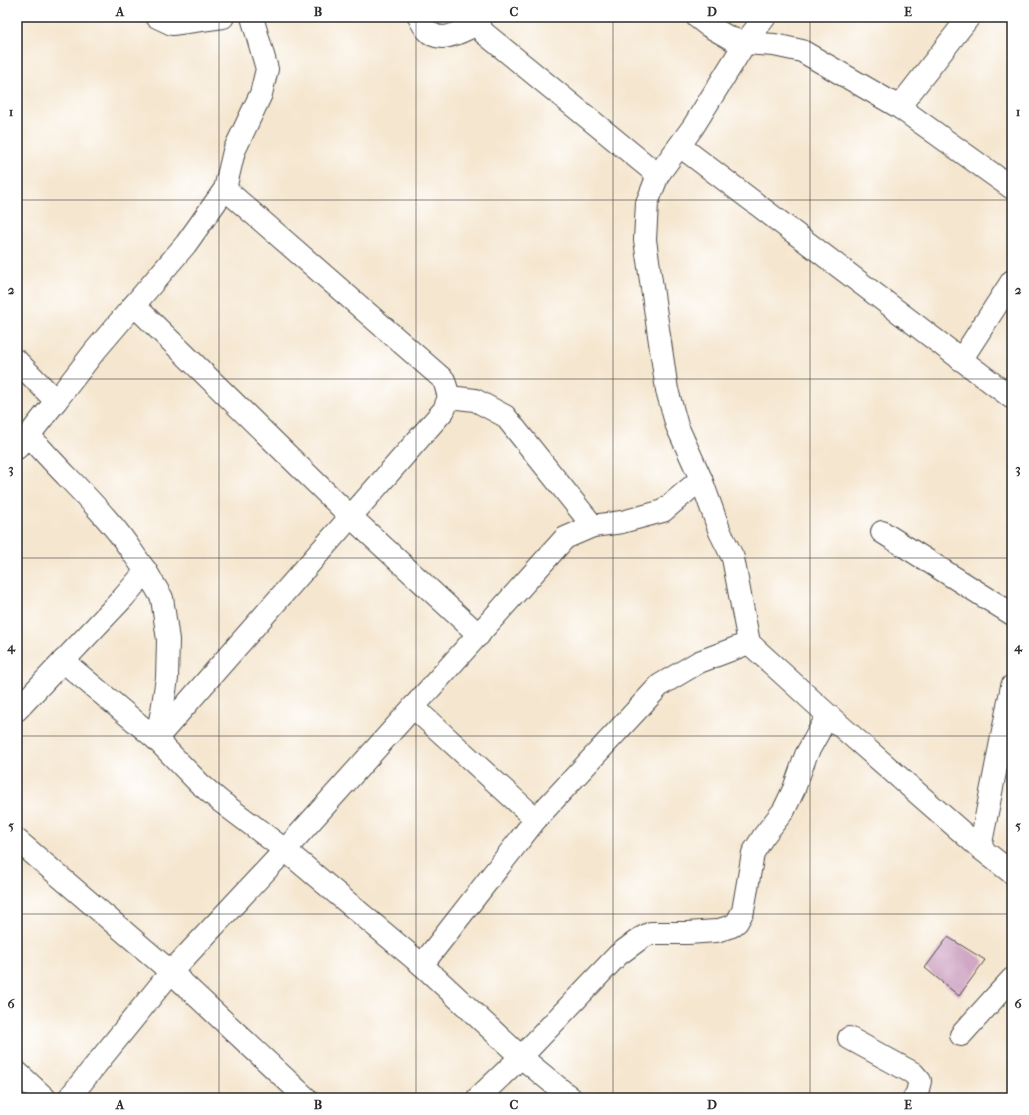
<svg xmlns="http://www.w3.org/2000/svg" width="1029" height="1115" viewBox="0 0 1029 1115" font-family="'IM FELL French Canon',serif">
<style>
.building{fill:#d0a7c5}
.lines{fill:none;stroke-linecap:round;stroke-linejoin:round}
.street-casing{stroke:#494744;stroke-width:24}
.street{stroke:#fff;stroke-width:22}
.grid{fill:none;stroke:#2b2b2b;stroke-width:1;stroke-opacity:0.55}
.neatline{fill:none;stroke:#2b2b2b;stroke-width:1.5}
.grid-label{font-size:13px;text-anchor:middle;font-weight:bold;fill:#2b2b2b}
</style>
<rect width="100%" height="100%" fill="#fff"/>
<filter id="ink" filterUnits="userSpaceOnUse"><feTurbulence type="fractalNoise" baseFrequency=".025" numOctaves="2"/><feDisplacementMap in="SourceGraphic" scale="8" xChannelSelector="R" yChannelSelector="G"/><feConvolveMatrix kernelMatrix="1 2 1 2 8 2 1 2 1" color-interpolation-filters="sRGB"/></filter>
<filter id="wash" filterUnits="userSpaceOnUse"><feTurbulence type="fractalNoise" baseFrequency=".012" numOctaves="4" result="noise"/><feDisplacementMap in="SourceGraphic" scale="16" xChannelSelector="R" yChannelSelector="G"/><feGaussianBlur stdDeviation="0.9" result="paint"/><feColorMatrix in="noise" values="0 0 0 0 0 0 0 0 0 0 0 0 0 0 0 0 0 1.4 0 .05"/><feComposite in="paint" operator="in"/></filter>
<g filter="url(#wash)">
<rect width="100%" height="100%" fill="#f5e6cf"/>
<g id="blocks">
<path class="building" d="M948 937 985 960 959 996 925 968Z"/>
</g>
</g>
<g filter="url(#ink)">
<use href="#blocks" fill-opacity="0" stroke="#494744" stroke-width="1"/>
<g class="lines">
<defs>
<g id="street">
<path d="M157 17 172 24 223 17"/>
<path d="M419 17C421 21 424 27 427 30 441 46 463 30 478 24"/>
<path d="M478 17V24L484 33 658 175"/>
<path d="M697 17 707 25 730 38 745 43 774 45 802 51 899 107 1012 188"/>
<path d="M899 107 969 17"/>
<path d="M680 146 1012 398"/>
<path d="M134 305 351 517 479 635"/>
<path d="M961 360 1012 281"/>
<path d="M17 361 56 401 29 435 17 448"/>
<path d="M449 397 475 400 505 416 593 526"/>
<path d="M56 401 94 352 186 244 225 189 234 151 261 94 267 69 252 17"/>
<path d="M882 532 1012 614"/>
<path d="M146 571 162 598 168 640 167 678 162 711 156 739 199 783 220 801 285 850 422 965 521 1057 571 1098"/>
<path d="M749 643 733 558 720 532 701 479 677 426 667 390 645 240 647 203 658 175 693 127 745 43 765 17"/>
<path d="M63 661 156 739 444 410 449 397 444 380 225 189"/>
<path d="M413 707 536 819"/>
<path d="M17 710 123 598 146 571C134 556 124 538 111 524 85 493 55 466 29 435"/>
<path d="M17 840 171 972 306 1098"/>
<path d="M980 848 1012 686"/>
<path d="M422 965 536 819 660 685 699 662 749 643 828 715 980 848 1012 873"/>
<path d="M961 1035 998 994 1012 979"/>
<path d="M849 1038 913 1073 920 1081 917 1093 914 1098"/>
<path d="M17 1072 45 1098"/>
<path d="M69 1098 171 972 285 850 565 538 593 526 622 522 663 511 701 479"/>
<path d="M478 1098 521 1057 618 955 641 938 651 933H688L716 931 732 926 737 922 743 911 753 853 763 837 784 810 794 789 806 755 828 715"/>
</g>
</defs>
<use href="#street" class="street-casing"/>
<use href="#street" class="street"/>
</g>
</g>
<path class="grid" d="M219 17V1098M416 17V1098M613 17V1098M810 17V1098M17 200H1012M17 379H1012M17 558H1012M17 736H1012M17 914H1012"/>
<rect width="1029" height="1115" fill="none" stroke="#fff" stroke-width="44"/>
<rect x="22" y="22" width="985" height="1071" class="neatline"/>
<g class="grid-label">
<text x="120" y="16">A</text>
<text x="318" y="16">B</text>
<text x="514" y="16">C</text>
<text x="712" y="16">D</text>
<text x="908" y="16">E</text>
<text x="11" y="116">1</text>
<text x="1018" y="116">1</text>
<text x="11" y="294">2</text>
<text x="1018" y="294">2</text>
<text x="11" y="473">3</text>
<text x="1018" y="473">3</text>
<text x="11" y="651">4</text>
<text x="1018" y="651">4</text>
<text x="11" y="830">5</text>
<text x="1018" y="830">5</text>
<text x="11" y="1008">6</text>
<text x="1018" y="1008">6</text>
<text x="120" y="1109">A</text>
<text x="318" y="1109">B</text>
<text x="514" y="1109">C</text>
<text x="712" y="1109">D</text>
<text x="908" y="1109">E</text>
</g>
</svg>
